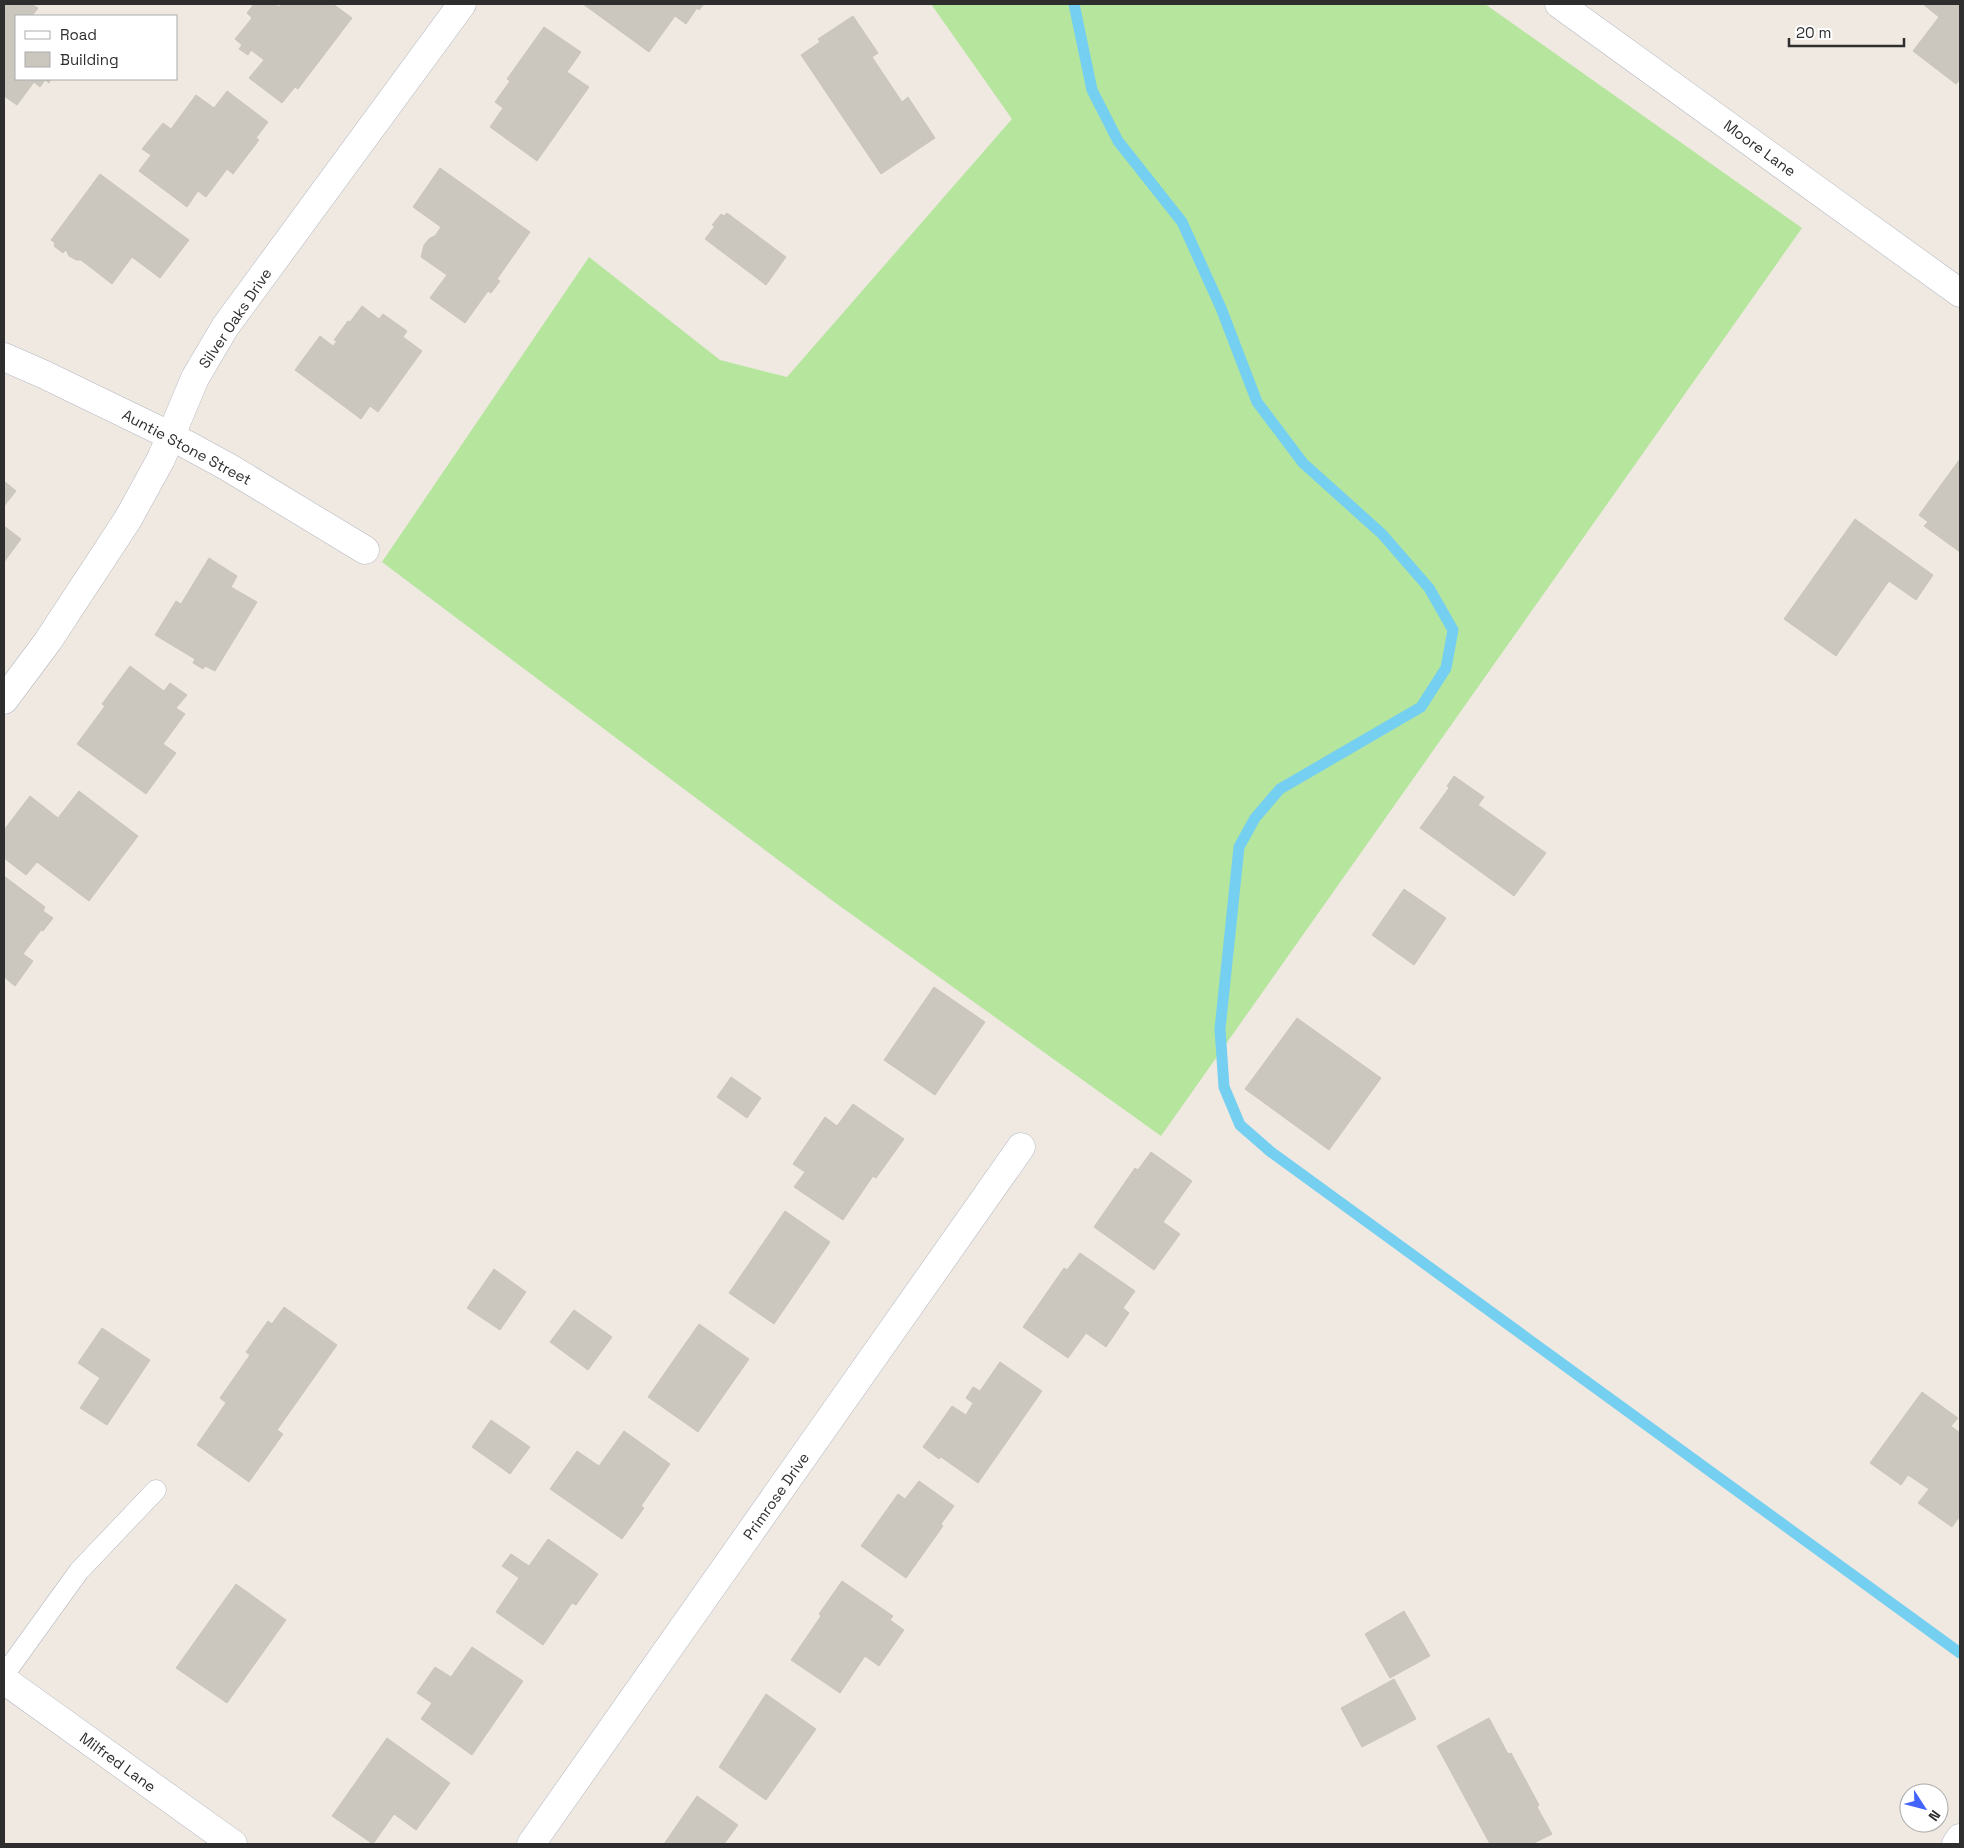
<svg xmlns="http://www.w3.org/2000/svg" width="1964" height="1848" viewBox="0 0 1964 1848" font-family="'Space Grotesk',sans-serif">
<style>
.grass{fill:#b6e59e}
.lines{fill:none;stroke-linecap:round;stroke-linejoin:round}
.stream{stroke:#75cff0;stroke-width:11}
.building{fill:#cbc7bf;stroke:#cbc5ba}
.service-casing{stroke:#b4b7c1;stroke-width:21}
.minor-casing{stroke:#b4b7c1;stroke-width:29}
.service{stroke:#fff;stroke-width:20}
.minor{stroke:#fff;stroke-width:28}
.labels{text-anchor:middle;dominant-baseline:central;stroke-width:4;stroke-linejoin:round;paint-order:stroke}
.street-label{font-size:15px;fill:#2e2e2e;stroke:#fff}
</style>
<rect width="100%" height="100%" fill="#efe9e1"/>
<path class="grass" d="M931 4H1485L1802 228 1161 1136 837 904 382 562 589 257 720 360 787 377 1012 119Z"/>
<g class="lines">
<path class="stream" d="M1074 4 1092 90 1118 141 1182 222 1221 308 1257 402 1303 463 1382 534 1429 588 1453 630 1446 668 1421 707 1280 789 1255 818 1239 847 1220 1029 1224 1087 1240 1125 1271 1152 1960 1653"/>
</g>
<g class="building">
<path d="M4 4H31L38 8 32 16H16V79H51L49 83 45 80 40 87 34 82 17 105 4 96Z"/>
<path d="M254 4H274L279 7 281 4H312L314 5 315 4H333L352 18 298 89 295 87 282 103 249 78 264 60 251 50 248 55 239 49 242 45 235 39 252 18 247 13Z"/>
<path d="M583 4H704L699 10 697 8 686 24 675 16 649 52Z"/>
<path d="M1923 4H1960V79L1956 84 1913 51 1939 17Z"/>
<path d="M853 16 878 53 872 57 902 102 908 97 935 138 881 174 801 55 820 42 818 39Z"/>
<path d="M544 27 581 52 567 72 589 87 537 161 490 127 503 108 495 102 510 81 507 79Z"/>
<path d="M227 91 268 122 256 138 259 140 233 174 227 169 206 197 198 191 187 207 139 171 151 155 142 149 163 123 171 129 196 95 214 108Z"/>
<path d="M440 168 530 232 497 279 500 281 491 293 488 291 465 323 430 298 447 275 421 257 424 245 430 238 435 236 441 227 413 207Z"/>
<path d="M100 174 189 240 160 278 132 257 112 284 81 260H76L69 256 66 250 63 253 54 246 55 243 51 240Z"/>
<path d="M727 213 786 257 766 285 705 239 715 226 712 225 721 214 724 216Z"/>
<path d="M362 306 379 319 383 314 407 331 403 337 422 351 378 412 370 406 361 419 295 370 320 336 333 346 337 341 334 340 348 321 350 322Z"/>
<path d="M1960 459V552L1924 526 1928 522 1919 515Z"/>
<path d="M4 481 16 491 4 506Z"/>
<path d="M1855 519 1933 575 1916 600 1889 581 1836 656 1784 619Z"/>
<path d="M4 526 21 539 4 562Z"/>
<path d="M209 558 237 576 231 587 257 602 215 671 205 666 203 669 193 663 195 659 155 635 176 601 181 604Z"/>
<path d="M130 666 164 691 170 683 187 695 176 708 185 714 163 744 176 753 146 794 77 744 105 706 102 704Z"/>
<path d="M1454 776 1484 797 1478 805 1546 853 1514 896 1420 828 1449 788 1447 786Z"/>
<path d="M79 791 138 836 89 901 37 862 26 875 4 858V830L30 796 58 818Z"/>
<path d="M4 876 45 907 43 911 53 918 43 931 41 930 23 954 33 961 15 986 4 977Z"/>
<path d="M1404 889 1446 918 1414 965 1372 935Z"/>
<path d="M934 987 985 1022 935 1095 884 1060Z"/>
<path d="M1297 1018 1381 1078 1329 1150 1245 1089Z"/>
<path d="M731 1077 761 1098 747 1118 717 1097Z"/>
<path d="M853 1104 904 1139 876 1178 873 1176 843 1220 794 1187 805 1172 793 1164 825 1117 837 1126Z"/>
<path d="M1151 1152 1192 1181 1163 1222 1180 1234 1154 1270 1094 1227 1135 1168 1138 1170Z"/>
<path d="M785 1211 830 1242 774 1324 729 1293Z"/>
<path d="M1080 1253 1135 1291 1123 1308 1129 1313 1106 1347 1086 1333 1068 1358 1023 1327 1064 1268 1067 1270Z"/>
<path d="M494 1269 526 1292 500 1330 467 1308Z"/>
<path d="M284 1307 337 1345 277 1430 283 1434 249 1482 197 1445 226 1403 220 1398 250 1355 246 1352 268 1321 272 1324Z"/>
<path d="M574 1310 612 1337 588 1370 550 1342Z"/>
<path d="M699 1324 749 1359 698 1432 648 1397Z"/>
<path d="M102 1328 150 1360 107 1425 80 1408 100 1378 78 1363Z"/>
<path d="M1000 1362 1042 1391 978 1483 941 1457 939 1459 923 1447 952 1406 966 1415 973 1403 966 1398 973 1387 980 1391Z"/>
<path d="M1922 1392 1958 1418 1951 1426 1960 1433V1516L1952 1527 1918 1503 1929 1489 1908 1475 1901 1485 1870 1463Z"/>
<path d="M491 1420 530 1447 510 1474 472 1447Z"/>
<path d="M624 1431 670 1464 641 1506 644 1508 622 1539 550 1489 577 1451 599 1466Z"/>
<path d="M919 1481 954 1506 941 1524 943 1526 906 1578 861 1546 898 1494 905 1499Z"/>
<path d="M548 1539 598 1574 576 1605 572 1603 543 1645 496 1612 519 1578 502 1566 511 1554 529 1566Z"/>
<path d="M842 1581 893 1616 890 1620 904 1630 879 1666 865 1656 840 1693 791 1660 821 1616 819 1614Z"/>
<path d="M236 1584 286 1620 227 1703 176 1668Z"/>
<path d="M1404 1611 1430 1656 1390 1678 1365 1634Z"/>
<path d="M472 1647 523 1681 472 1755 421 1719 432 1703 417 1693 435 1667 451 1677Z"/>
<path d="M1394 1679 1416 1719 1362 1747 1341 1708Z"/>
<path d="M766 1694 816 1729 766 1800 719 1767Z"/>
<path d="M1489 1718 1508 1754 1511 1753 1539 1805 1537 1807 1552 1834 1532 1844H1490L1437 1746Z"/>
<path d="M387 1738 450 1783 416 1830 394 1814 373 1844 332 1816Z"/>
<path d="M697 1796 738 1825 724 1844H664Z"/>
</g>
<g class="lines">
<defs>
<path id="service" d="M4 1675 79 1571 156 1490"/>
<g id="minor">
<path d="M1559 4 1960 293"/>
<path d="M4 357 43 374 171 436 228 467 365 550"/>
<path d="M4 700 48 641 128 519 161 459 195 378 225 327 462 4"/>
<path d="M4 1680 233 1844"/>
<path d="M531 1844 1021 1147"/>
<path d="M1956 1844 1960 1838"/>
</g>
</defs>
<use href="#service" class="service-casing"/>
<use href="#minor" class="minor-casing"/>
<use href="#service" class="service"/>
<use href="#minor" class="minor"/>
</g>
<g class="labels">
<g class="street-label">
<text transform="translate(1760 148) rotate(36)">Moore Lane</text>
<text transform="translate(235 318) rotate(-56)">Silver Oaks Drive</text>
<text transform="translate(187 447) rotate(28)">Auntie Stone Street</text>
<text transform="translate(776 1496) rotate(-55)">Primrose Drive</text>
<text transform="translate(118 1762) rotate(36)">Milfred Lane</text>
</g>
</g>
<rect width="1964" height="1848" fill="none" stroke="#2e2e2e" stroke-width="10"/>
<rect x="15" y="15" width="162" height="65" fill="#ffffff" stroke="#ababab"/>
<rect x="25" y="31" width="25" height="8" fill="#ffffff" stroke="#ababab"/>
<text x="60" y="40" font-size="15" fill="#2e2e2e">Road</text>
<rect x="25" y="52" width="25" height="15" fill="#cbc7bf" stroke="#ababab"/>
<text x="60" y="65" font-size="15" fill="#2e2e2e">Building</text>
<g transform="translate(1924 1808) rotate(126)"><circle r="24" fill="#ffffff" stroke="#ababab"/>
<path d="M0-4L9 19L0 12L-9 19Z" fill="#4264fb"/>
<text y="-8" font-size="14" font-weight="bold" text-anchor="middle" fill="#2e2e2e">N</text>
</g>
<path d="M1789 38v8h115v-8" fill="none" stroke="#2e2e2e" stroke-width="2.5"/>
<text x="1796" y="38" font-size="15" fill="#2e2e2e" stroke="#ffffff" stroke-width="4" paint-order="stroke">20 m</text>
</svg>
